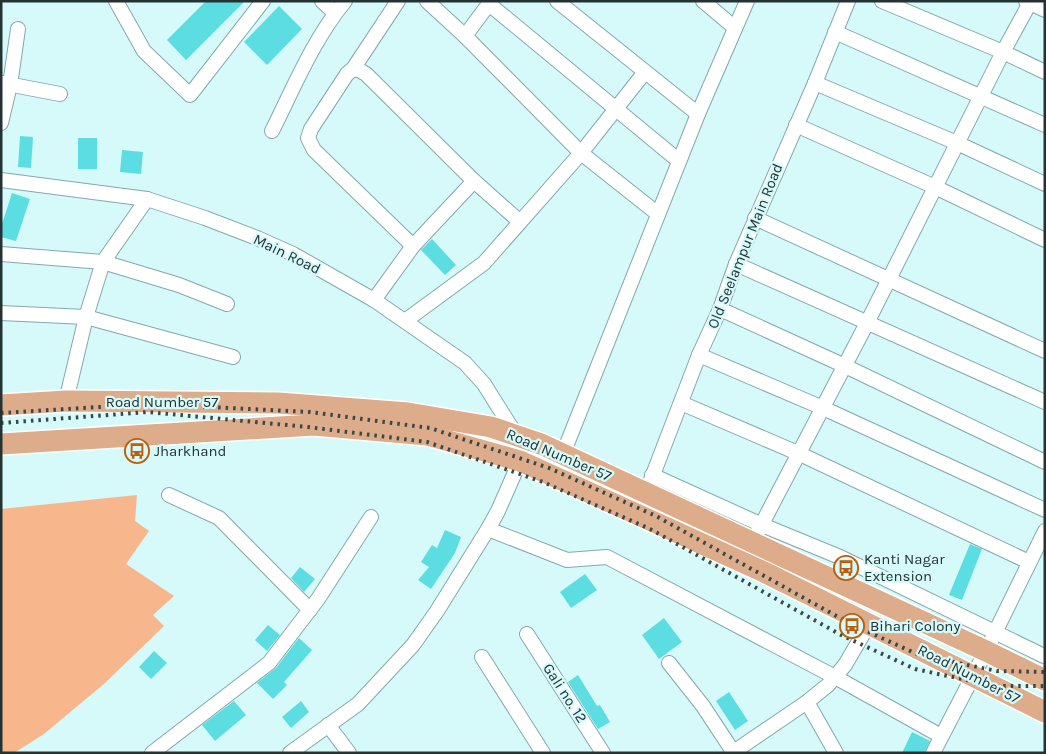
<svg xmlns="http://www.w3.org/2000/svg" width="1046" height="754" viewBox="0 0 1046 754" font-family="Karla,sans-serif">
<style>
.green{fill:#f8b68d}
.building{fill:#5cdde1}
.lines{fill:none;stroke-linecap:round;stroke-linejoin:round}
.street-casing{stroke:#86a8a9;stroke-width:16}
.primary-casing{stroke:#fff;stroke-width:24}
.street{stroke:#fff;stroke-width:14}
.primary{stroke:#ddac8b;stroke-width:21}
.rail{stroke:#384849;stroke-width:4;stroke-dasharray:2.5 5;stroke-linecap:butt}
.labels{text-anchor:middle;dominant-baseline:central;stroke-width:4.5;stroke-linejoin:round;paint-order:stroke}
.street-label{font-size:15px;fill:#243233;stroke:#d6fafa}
.poi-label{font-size:15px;fill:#243233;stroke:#d6fafa;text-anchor:start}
</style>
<rect width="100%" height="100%" fill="#d6fafa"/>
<path class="green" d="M137 495 135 521 149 531 126 564 174 596 153 615 164 626 105 683 44 734 14 753H1V509Z"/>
<g class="building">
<path d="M206 1H245L186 60 167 40Z"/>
<path d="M279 6 302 29 267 65 244 42Z"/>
<path d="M20 136 33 137 31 168 18 167Z"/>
<rect x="78" y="138" width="19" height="31"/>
<path d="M122 150 143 152 141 174 120 172Z"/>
<path d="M12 193 30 199 16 241 1 237V227Z"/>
<path d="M432 239 456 265 445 275 421 250Z"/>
<path d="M445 530 461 537 455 553 431 589 418 580 429 567 421 562 432 545 437 548Z"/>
<path d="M970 544 982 549 962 600 949 595Z"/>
<path d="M300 567 315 579 304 592 291 578Z"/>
<path d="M585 574 597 590 571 608 560 592Z"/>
<path d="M664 618 682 642 659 659 642 635Z"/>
<path d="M268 625 280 635 267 651 255 640Z"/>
<path d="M299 638 312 650 284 682 287 685 273 699 257 683 276 668Z"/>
<path d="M154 651 167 663 151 679 139 667Z"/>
<path d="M578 675 597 706 600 705 610 722 598 729 568 682Z"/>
<path d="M729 692 748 721 735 730 716 701Z"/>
<path d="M234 701 246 715 215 741 202 725Z"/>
<path d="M301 701 309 712 291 728 282 717Z"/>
<path d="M912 732 930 741 924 753H902Z"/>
</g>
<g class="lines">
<defs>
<g id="street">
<path d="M116 1 144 51 190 95 263 1"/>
<path d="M322 1 335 13"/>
<path d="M398 1 353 69 347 74 311 129 308 138 314 150 413 246"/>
<path d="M427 1 465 36 491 1"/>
<path d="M557 1 698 114"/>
<path d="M703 1 735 28"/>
<path d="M882 1 1003 52 1045 72"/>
<path d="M1026 1 1045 10"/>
<path d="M489 4 679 161"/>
<path d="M835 32 1045 125"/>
<path d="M464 35 581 153 658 214"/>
<path d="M353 69 359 70 366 74 474 181 519 221"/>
<path d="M2 83 60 94"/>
<path d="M815 83 957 143 1045 184"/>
<path d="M1 123 10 85 18 29"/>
<path d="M796 125 935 187 1045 240"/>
<path d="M272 131C294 87 313 40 345 1"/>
<path d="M1 180 147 199 205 218 257 238 293 254 374 300 465 363 484 384 516 435"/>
<path d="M755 218 1045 351"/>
<path d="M1 254 103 262 179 285 227 304"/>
<path d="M736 264 1045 402"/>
<path d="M374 300 413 246 474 181"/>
<path d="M720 309 845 366 1045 462"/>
<path d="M1 313 86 317 233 357"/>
<path d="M405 321 484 263 581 153 645 72"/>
<path d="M699 355 823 408 1045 510"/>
<path d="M66 401 86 317 103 262 147 199"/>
<path d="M681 403 800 454 1029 562"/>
<path d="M563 454 698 114 747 1"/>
<path d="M652 475 762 525 840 557 1044 656"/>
<path d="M646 493 699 355 720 309 736 264 815 83 848 1"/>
<path d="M169 495 219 518 310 610"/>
<path d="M488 529 567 560 607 557 835 677 941 736"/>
<path d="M752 543 867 323 1003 52 1031 1"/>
<path d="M527 634 603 753"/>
<path d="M482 657 543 753"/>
<path d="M669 663 703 706 734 753"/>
<path d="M807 702 836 753"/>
<path d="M328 725 349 753"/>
<path d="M152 753 269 663 318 599 371 517"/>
<path d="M290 753 358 704 413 645 437 611 488 529 498 511 520 461"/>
<path d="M732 753 807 702 828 685 845 665 869 624"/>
<path d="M933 753 986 651 1045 531"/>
</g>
<g id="primary">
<path d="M1 405 66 401 278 403 408 413 491 427 541 444 986 651 1045 680"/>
<path d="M1 444 314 425 427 435 520 461 764 572 1045 712"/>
</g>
</defs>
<use href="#street" class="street-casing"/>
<use href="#primary" class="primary-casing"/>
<use href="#street" class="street"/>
<use href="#primary" class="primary"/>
<g class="rail">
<path d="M1 413 148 404 310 412 430 428 549 468 656 516 849 623 919 655 997 671 1045 672"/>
<path d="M1 423 148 412 308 427 427 442 543 482 650 529 843 636 915 669 995 686H1045"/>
</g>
</g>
<defs>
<symbol id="bus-ring" viewBox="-11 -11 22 22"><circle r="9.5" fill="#d6fafa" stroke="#bb5e0d" stroke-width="1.5"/><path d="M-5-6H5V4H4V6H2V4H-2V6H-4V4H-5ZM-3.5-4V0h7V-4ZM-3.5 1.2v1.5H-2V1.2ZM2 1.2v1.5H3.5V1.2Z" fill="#bb5e0d"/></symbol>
</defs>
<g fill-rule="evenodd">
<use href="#bus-ring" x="123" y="437" width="28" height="28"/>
<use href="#bus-ring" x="832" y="554" width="28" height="28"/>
<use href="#bus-ring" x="838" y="612" width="28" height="28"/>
</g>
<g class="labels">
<g class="street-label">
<text transform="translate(745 246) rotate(-68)">Old Seelampur Main Road</text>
<text transform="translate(287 254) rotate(26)">Main Road</text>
<text x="162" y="402">Road Number 57</text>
<text transform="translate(559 455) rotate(23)">Road Number 57</text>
<text transform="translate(969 674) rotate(27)">Road Number 57</text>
<text transform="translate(565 693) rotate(57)">Gali no. 12</text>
</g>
<g class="poi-label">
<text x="154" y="451">Jharkhand</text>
<text x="864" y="559">Kanti Nagar<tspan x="864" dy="17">Extension</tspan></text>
<text x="870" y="626">Bihari Colony</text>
</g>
</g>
<rect width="1046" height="754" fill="none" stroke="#243233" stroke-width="5"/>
</svg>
